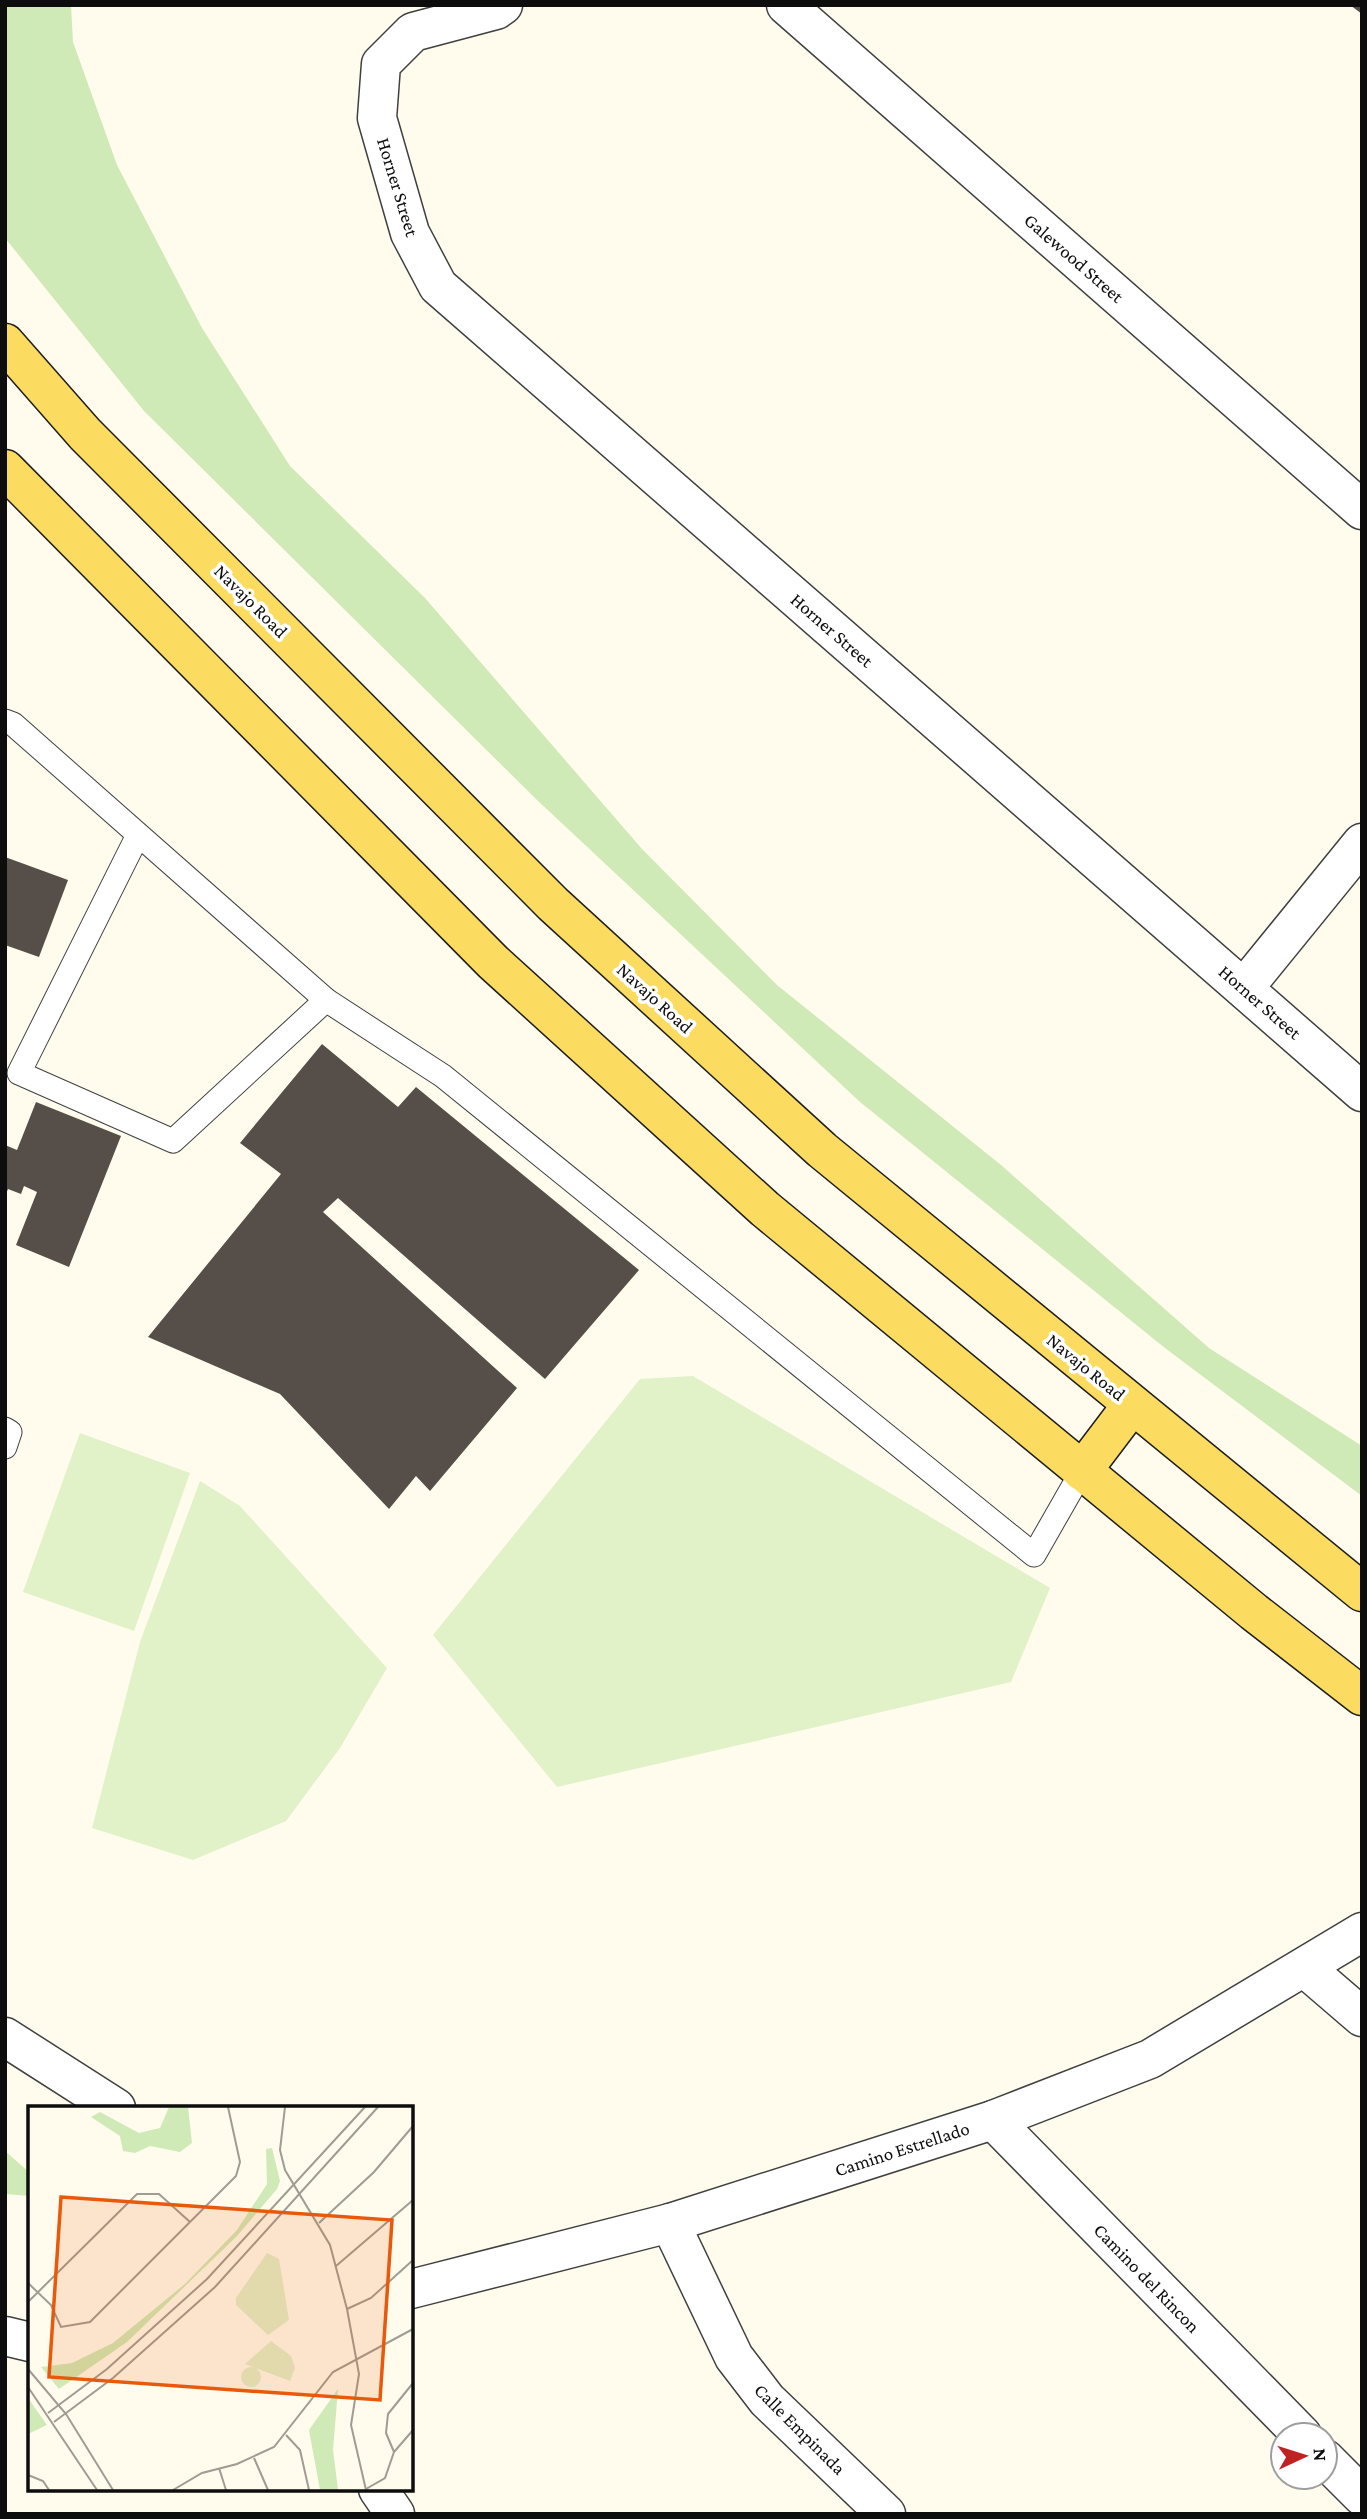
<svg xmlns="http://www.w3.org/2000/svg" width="1367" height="2519" viewBox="0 0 1367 2519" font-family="'Crimson Pro',serif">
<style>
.green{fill:#cfeab6}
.pitch{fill:#e1f1c8}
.building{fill:#564e49}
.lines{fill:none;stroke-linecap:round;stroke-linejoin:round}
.service-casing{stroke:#404040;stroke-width:25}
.minor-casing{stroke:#404040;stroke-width:41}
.tertiary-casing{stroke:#404040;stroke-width:41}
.primary-casing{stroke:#1e1e1e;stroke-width:41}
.service{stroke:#fff;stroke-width:23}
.minor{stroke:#fff;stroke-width:38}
.tertiary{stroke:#fff;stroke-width:38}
.primary{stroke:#fbdb60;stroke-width:38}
.labels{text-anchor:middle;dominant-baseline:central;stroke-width:7;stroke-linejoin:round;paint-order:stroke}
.street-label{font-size:19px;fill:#0d0d0d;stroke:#fff}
.inset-road{fill:none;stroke:#9e9c93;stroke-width:2}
.view{fill:#e8590c;fill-opacity:0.15;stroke:#e8590c;stroke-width:3.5}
.inset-edge{fill:none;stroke:#0d0d0d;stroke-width:3.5}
</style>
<rect width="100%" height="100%" fill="#fffced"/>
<g class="green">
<path d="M5 5H71L73 42 117 165 202 328 290 466 425 598 642 849 777 985 1001 1165 1209 1348 1362 1446V1496L1165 1348 860 1102 537 800 144 411 5 238Z"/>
<path d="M5 2151 30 2173V2196L5 2194Z"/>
</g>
<g class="pitch">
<path d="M693 1376 1050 1588 1011 1682 557 1787 433 1635 640 1379Z"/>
<path d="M80 1433 190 1473 134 1631 23 1592Z"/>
<path d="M200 1481 240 1506 387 1668 340 1748 286 1821 193 1860 92 1828 140 1642Z"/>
</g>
<g class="building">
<path d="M1350 5H1362V14Z"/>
<path d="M5 857 68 880 39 957 5 945Z"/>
<path d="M322 1044 398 1107 416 1087 639 1270 545 1379 338 1198 323 1212 517 1388 430 1491 416 1476 389 1509 280 1394 148 1337 281 1174 240 1143Z"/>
<path d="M36 1102 121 1136 69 1267 16 1245 37 1192 24 1186 21 1194 8 1189 5 1196V1145L17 1150Z"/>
</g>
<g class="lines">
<defs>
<g id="service">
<path d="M5 721 13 724 326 1000 443 1076 1034 1555 1082 1471"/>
<path d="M138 835 19 1073 173 1141 326 1000"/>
<path d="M5 1429 10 1432 5 1447"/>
</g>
<g id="minor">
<path d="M503 5 496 10 413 32 381 64 377 118 410 233 438 286 1362 1092"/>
<path d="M786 5 1362 510"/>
<path d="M1244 988 1362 843"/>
<path d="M1305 1968 1362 2017"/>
<path d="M993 2120 1302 2435"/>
<path d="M670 2223 734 2357 767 2400 886 2514"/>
<path d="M411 2289 670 2223 993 2120 1150 2059 1362 1932"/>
<path d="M5 2336 30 2342"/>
<path d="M1325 2459 1362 2496"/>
<path d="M378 2489 395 2514"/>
</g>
<path id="tertiary" d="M5 2037 116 2108"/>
<g id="primary">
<path d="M5 343 85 434 553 904 822 1150 1362 1592"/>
<path d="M5 469 493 962 765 1209 1254 1612 1362 1696"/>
<path d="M1082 1471 1132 1405"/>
</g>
</defs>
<use href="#service" class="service-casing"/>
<use href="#minor" class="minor-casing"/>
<use href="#tertiary" class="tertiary-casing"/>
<use href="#primary" class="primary-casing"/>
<use href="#service" class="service"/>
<use href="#minor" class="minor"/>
<use href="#tertiary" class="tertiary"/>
<use href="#primary" class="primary"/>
</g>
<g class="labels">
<g class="street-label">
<text transform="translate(398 187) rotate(73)">Horner Street</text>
<text transform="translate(1074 258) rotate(41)">Galewood Street</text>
<text transform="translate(251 601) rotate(45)">Navajo Road</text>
<text transform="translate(832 630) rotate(41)">Horner Street</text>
<text transform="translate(655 998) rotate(42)">Navajo Road</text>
<text transform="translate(1260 1002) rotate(41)">Horner Street</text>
<text transform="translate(1086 1367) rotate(39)">Navajo Road</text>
<text transform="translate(902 2149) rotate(-18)">Camino Estrellado</text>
<text transform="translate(1147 2278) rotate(46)">Camino del Rincon</text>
<text transform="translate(800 2429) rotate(45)">Calle Empinada</text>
</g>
</g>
<g transform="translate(28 2106)">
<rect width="385" height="385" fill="#fffced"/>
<path d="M141 1H160L164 37 152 46 122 40 107 47 95 45 92 30 63 11 72 6 111 27 132 22ZM244 42 252 75 249 83 209 130 99 236 31 283 13 261 44 257 85 237 157 178 209 124 239 78 238 43ZM310 283 305 344 310 384H292L281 324ZM0 292 19 319 0 328Z" fill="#cfeab6"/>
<path d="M239 147 251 153 261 214 240 229 208 199V192ZM243 235 263 250 267 262 262 275 217 258ZM213 271a10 10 0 1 1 20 0a10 10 0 1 1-20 0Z" fill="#e1f1c8"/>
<path class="inset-road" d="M257 1 252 44 257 64 302 139 319 203 331 268 323 319 338 384M291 117 346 66 385 20M308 160 385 94M0 177 23 199 33 221 62 216 208 70 212 56 200 1M0 196 109 88H131L162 116M319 203 343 192 385 154M0 263 38 308 85 384M0 281 69 384M20 307 79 263 179 173 337 1M26 316 85 272 187 181 350 1M258 329 272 344 281 384M366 346 358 327 360 308 385 277M226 352 240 384M191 362 198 384M0 369 15 375 21 384M338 383 357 372 366 346 385 324M145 384 174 367 209 358 246 341 305 266 385 223"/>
<path class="view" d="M33 91 364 114 352 294 21 271Z"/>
<rect width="385" height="385" class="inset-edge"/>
</g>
<rect width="1367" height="2519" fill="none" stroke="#0d0d0d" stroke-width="14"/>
<g transform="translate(1304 2456) rotate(86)"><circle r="33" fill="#ffffff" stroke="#9e9e9e" stroke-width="2"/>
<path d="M0-5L12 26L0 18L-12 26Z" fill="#c02224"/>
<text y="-10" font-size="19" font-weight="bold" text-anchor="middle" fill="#0d0d0d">N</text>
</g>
</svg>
